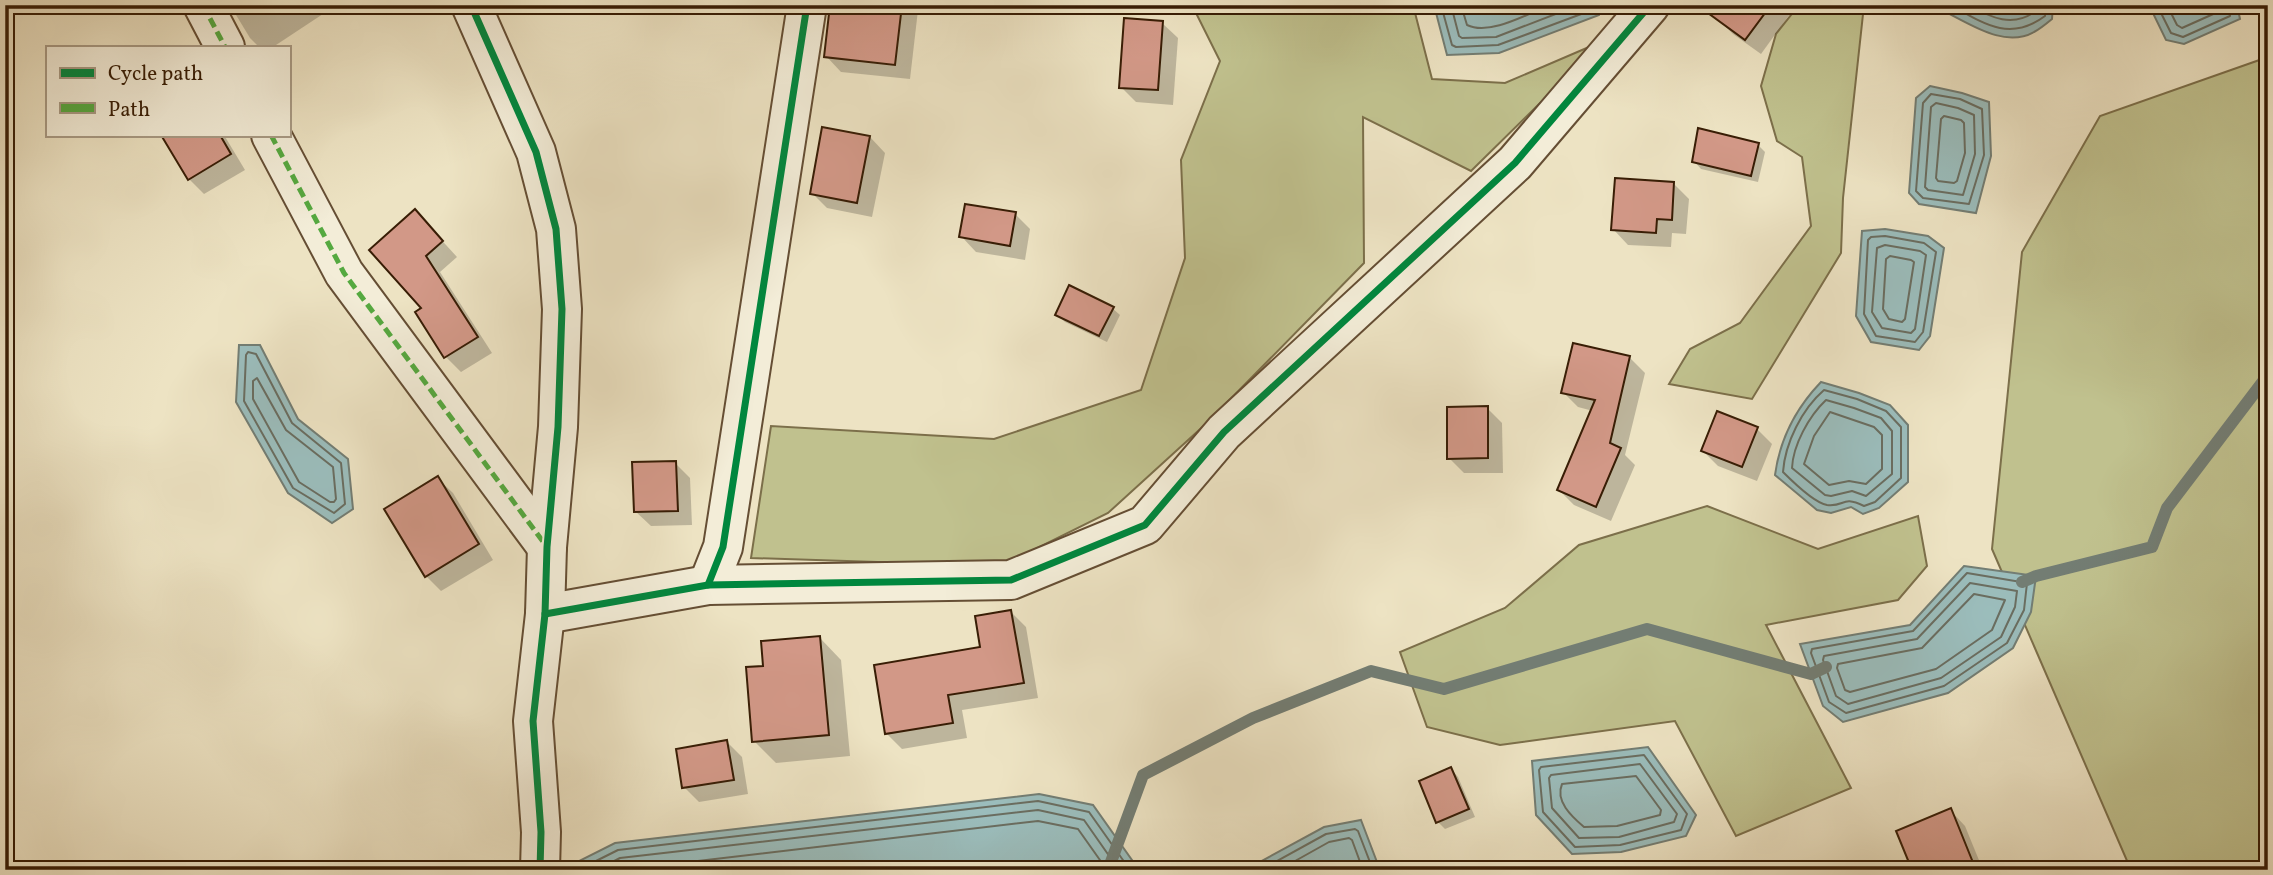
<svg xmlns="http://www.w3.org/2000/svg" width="2273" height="875" viewBox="0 0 2273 875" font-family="Vollkorn,serif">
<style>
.green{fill:#c0c18e;stroke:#7c6f4a;stroke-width:2}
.water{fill:#9bbdbc;stroke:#737d73;stroke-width:2}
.shadow{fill:#0003}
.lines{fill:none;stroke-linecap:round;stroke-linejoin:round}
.shore{stroke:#6a6d60;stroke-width:2}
.stream{stroke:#737d73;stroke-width:12}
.building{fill:#d29887;stroke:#381d05;stroke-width:2}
.minor-casing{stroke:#654e34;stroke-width:42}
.minor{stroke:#f3edd8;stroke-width:38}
.quiet{stroke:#55a940;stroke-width:5;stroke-dasharray:10 5;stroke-linecap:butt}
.cycleway-casing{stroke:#f3edd8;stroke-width:11}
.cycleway{stroke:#00873e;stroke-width:7}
</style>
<rect width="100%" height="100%" fill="#ede3c3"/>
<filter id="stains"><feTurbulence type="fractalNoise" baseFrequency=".00286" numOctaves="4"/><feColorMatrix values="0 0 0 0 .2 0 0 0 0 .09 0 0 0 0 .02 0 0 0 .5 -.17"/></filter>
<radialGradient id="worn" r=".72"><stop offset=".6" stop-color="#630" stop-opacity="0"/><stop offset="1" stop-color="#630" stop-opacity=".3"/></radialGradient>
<g class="green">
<path d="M1192 5H1413L1432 79 1505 83 1603 41 1471 171 1363 117 1364 263 1209 421 1108 513 1001 566 751 558 771 426 994 439 1141 390 1185 258 1181 160 1220 61Z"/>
<path d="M1799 5H1864L1843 198 1841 253 1752 399 1669 384 1690 349 1740 323 1811 226 1802 157 1777 141 1761 86 1776 34Z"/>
<path d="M2268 57V870H2131L1992 549 2022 252 2100 116Z"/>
<path d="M1707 506 1818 549 1918 516 1927 566 1898 600 1766 625 1851 788 1736 836 1675 721 1500 745 1427 727 1400 652 1505 608 1579 545Z"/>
</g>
<g class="water">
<path d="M1434 5H1602L1599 15 1499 53 1447 55Z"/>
<path d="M1930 5H2053L2052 19C2046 24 2040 29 2034 32 2000 51 1961 16 1930 5Z"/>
<path d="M2149 5H2237L2240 19 2184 44 2166 40Z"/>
<path d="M1930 86 1962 93 1989 102 1991 156 1976 213 1919 204 1909 193 1916 98Z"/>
<path d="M1885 229 1928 236 1944 248 1930 336 1919 350 1871 342 1856 316 1862 231Z"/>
<path d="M239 345H260L298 419 348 459 353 509 332 523 288 493 236 402Z"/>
<path d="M1821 382 1859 393 1890 405 1908 425V482L1879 508 1863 514 1851 507 1831 513 1817 510 1775 475C1780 438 1796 408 1821 382Z"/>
<path d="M1964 566 2036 576 2031 612 2013 648 1948 693 1843 722 1823 706 1800 644 1910 625Z"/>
<path d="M1648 747 1696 815 1686 836 1621 852 1572 854 1536 815 1532 761Z"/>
<path d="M1039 794 1093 805 1139 870H575V863L615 843Z"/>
<path d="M1361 820 1380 870H1260L1258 863 1324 827Z"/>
</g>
<g class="shadow">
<path d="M230 5H322L326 12 273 47H259L250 38Z"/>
<path d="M832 5H913L918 10 910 79 841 72 826 56Z"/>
<path d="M1728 5H1782L1790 14 1761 54 1733 34 1718 19Z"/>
<path d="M1162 23 1178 38 1173 105 1136 102 1121 87Z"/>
<path d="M163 135H224L245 170 204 194 189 179Z"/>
<path d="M870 137 885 153 872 217 827 208 812 193Z"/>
<path d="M1758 145 1765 152 1758 182 1701 169 1694 161Z"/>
<path d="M1674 184 1689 199 1686 234 1672 233 1671 247 1628 245 1613 229Z"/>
<path d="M415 211 457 257 440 272 492 353 461 372 446 357 417 313 424 308Z"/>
<path d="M1015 214 1030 229 1025 260 976 252 961 236Z"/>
<path d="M1112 308 1120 315 1107 342 1065 322 1057 315Z"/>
<path d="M1629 357 1645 373 1625 455 1635 465 1611 521 1574 505 1559 490 1593 411 1578 407 1563 392Z"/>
<path d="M1487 408 1502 423 1503 473H1464L1449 458Z"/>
<path d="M1757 429 1772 444 1757 481 1718 466 1703 451Z"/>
<path d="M675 463 690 478 692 525 651 526 635 511Z"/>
<path d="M437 478 453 493 493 560 441 591 426 576Z"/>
<path d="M1011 612 1026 627 1038 698 962 710 967 738 902 749 887 734 982 649Z"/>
<path d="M820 638 841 660 850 756 776 763 754 741 765 668Z"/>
<path d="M727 742 742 757 748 794 699 802 684 787Z"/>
<path d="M1451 769 1458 777 1475 817 1445 829 1438 822Z"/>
<path d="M1950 810 1965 826 1983 870H1914Z"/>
</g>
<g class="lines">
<g class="shore">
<path d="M1441 5 1452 45 1456 47 1498 45 1592 10 1594 5"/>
<path d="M1451 5 1459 36 1462 38 1496 37 1579 5"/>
<path d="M1461 5 1467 25C1490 36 1527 14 1550 5"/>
<path d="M1951 5C1984 24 2010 42 2045 16L2046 5"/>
<path d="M1969 5C1991 18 2013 28 2036 11L2037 5"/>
<path d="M2157 5 2171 33 2183 37 2230 16 2231 5"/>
<path d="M2167 5 2177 25 2182 28 2220 11 2222 5"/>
<path d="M1931 94 1960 99 1982 109 1984 155 1969 204 1923 198 1916 191 1923 103Z"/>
<path d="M1936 103 1958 108 1974 115 1975 154 1963 195 1928 190 1925 187 1931 107Z"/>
<path d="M1944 116 1961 120 1964 123 1965 153 1957 181 1954 183 1938 181 1936 178 1941 119Z"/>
<path d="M1885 236 1924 243 1936 252 1923 332 1915 342 1876 336 1864 314 1868 240 1871 237Z"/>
<path d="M1885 245 1920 251 1926 255 1915 329 1911 333 1882 328 1872 312 1877 248Z"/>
<path d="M1890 256 1911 260 1914 262 1905 319 1902 322 1889 319 1883 309 1886 259Z"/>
<path d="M248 352 256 354 292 423 341 463 345 504 334 513 293 488 244 401 246 355Z"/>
<path d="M257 378 286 430 333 467 336 499 334 502H330L299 482 253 399V381Z"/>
<path d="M1824 390 1857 399 1886 411 1901 427V478L1875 502 1864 506C1841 495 1846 507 1827 505 1815 503 1792 481 1783 472 1785 443 1802 409 1824 390Z"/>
<path d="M1826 400 1854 408 1881 418 1892 431V474L1866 496 1852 491 1831 496 1825 495 1792 468C1793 445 1809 416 1826 400Z"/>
<path d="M1830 412 1874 427 1882 435V469L1866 484 1849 481 1829 485 1804 464 1814 436Z"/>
<path d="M1967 573 2027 583 2024 610 2007 643 1944 686 1846 713 1829 702 1811 653 1812 649 1913 631Z"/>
<path d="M1970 583 2017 591 2015 607 2001 637 1941 678 1848 704 1836 696 1823 660 1824 656 1917 639Z"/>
<path d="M1974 594 2005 600 1992 630 1936 669 1850 692 1845 690 1837 668 1838 664 1922 648Z"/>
<path d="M1644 755 1687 814 1681 830 1620 845 1575 847 1543 812 1539 770 1541 767Z"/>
<path d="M1640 764 1677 814 1674 822 1619 837 1579 838 1552 808 1549 778 1551 775Z"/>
<path d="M1636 776 1661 810 1660 815 1617 826 1584 827C1571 816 1555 801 1562 784Z"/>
<path d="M582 870 584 867 618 850 1038 801 1089 812 1130 870"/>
<path d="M597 870 620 858 1038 810 1084 820 1119 870"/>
<path d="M621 870 1038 821 1078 829 1107 870"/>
<path d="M1266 870 1268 866 1326 834 1355 829 1358 831 1373 870"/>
<path d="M1279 870 1329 842 1349 838 1352 840 1363 870"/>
</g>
<g class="stream">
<path d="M2022 582 2036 576 2152 547 2167 508 2268 375"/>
<path d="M1108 870 1143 775 1253 718 1371 671 1444 689 1647 629 1811 674 1826 667"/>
</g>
</g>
<g class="building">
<path d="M830 5H902L895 65 824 57Z"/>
<path d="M1697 5H1771L1745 40Z"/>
<path d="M1124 18 1163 21 1158 90 1119 88Z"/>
<path d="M822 127 870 136 857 203 810 194Z"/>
<path d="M1698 128 1759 143 1751 176 1692 162Z"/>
<path d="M161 135H220L231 154 188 180Z"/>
<path d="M1615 178 1674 182 1672 220 1657 219 1656 233 1611 230Z"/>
<path d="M965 204 1016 212 1010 246 959 237Z"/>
<path d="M415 209 443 241 426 256 478 337 444 358 415 312 421 308 369 250Z"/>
<path d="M1069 285 1114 307 1099 336 1055 315Z"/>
<path d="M1573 343 1630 356 1610 443 1621 448 1596 507 1557 490 1595 400 1561 393Z"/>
<path d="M1488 406V458L1447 459V407Z"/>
<path d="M1717 411 1758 427 1742 467 1701 451Z"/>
<path d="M676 461 678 511 634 512 632 462Z"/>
<path d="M438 476 479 544 425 577 384 509Z"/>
<path d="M1011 610 1024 683 948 695 953 723 885 734 874 665 980 647 975 616Z"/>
<path d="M820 636 829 735 752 742 746 667 763 666 761 641Z"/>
<path d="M727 740 734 780 682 788 676 749Z"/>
<path d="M1451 767 1469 809 1436 823 1419 781Z"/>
<path d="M1951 808 1976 870H1912L1896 831Z"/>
</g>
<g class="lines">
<defs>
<g id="minor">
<path d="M203 5 225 47"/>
<path d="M471 5 536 152 556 229 562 309 558 427 547 547 545 614 533 721 541 832 540 870"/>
<path d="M271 135 344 273 547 547"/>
<path d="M708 585 723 547 807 5"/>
<path d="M545 614 708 585 1011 580 1145 525 1224 432 1515 163 1650 5"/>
</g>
</defs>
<use href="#minor" class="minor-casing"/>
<use href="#minor" class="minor"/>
<g class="quiet">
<path d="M203 5 225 47"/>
<path d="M271 135 344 273 547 547"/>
</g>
<defs>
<g id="cycleway">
<path d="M471 5 536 152 556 229 562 309 558 427 547 547 545 614 533 721 541 832 540 870"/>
<path d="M708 585 723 547 807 5"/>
<path d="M545 614 708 585 1011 580 1145 525 1224 432 1515 163 1650 5"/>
</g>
</defs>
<use href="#cycleway" class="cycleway-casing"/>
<use href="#cycleway" class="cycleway"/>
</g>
<rect width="2273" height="875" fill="none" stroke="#ede3c3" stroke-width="28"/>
<rect x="7" y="7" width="2259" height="861" fill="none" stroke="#381d05" stroke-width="3.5"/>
<rect x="14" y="14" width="2245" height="847" fill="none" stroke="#381d05" stroke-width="2"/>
<rect x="46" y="46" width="245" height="91" fill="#f3edd8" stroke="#a89a84" stroke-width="2"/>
<rect x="60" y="68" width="35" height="10" fill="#00873e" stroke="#a89a84" stroke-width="2"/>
<text x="108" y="80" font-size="21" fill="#381d05">Cycle path</text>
<rect x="60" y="103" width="35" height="10" fill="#55a940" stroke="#a89a84" stroke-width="2"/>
<text x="108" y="116" font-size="21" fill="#381d05">Path</text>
<rect width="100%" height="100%" filter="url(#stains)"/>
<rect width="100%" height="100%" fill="url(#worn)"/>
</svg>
